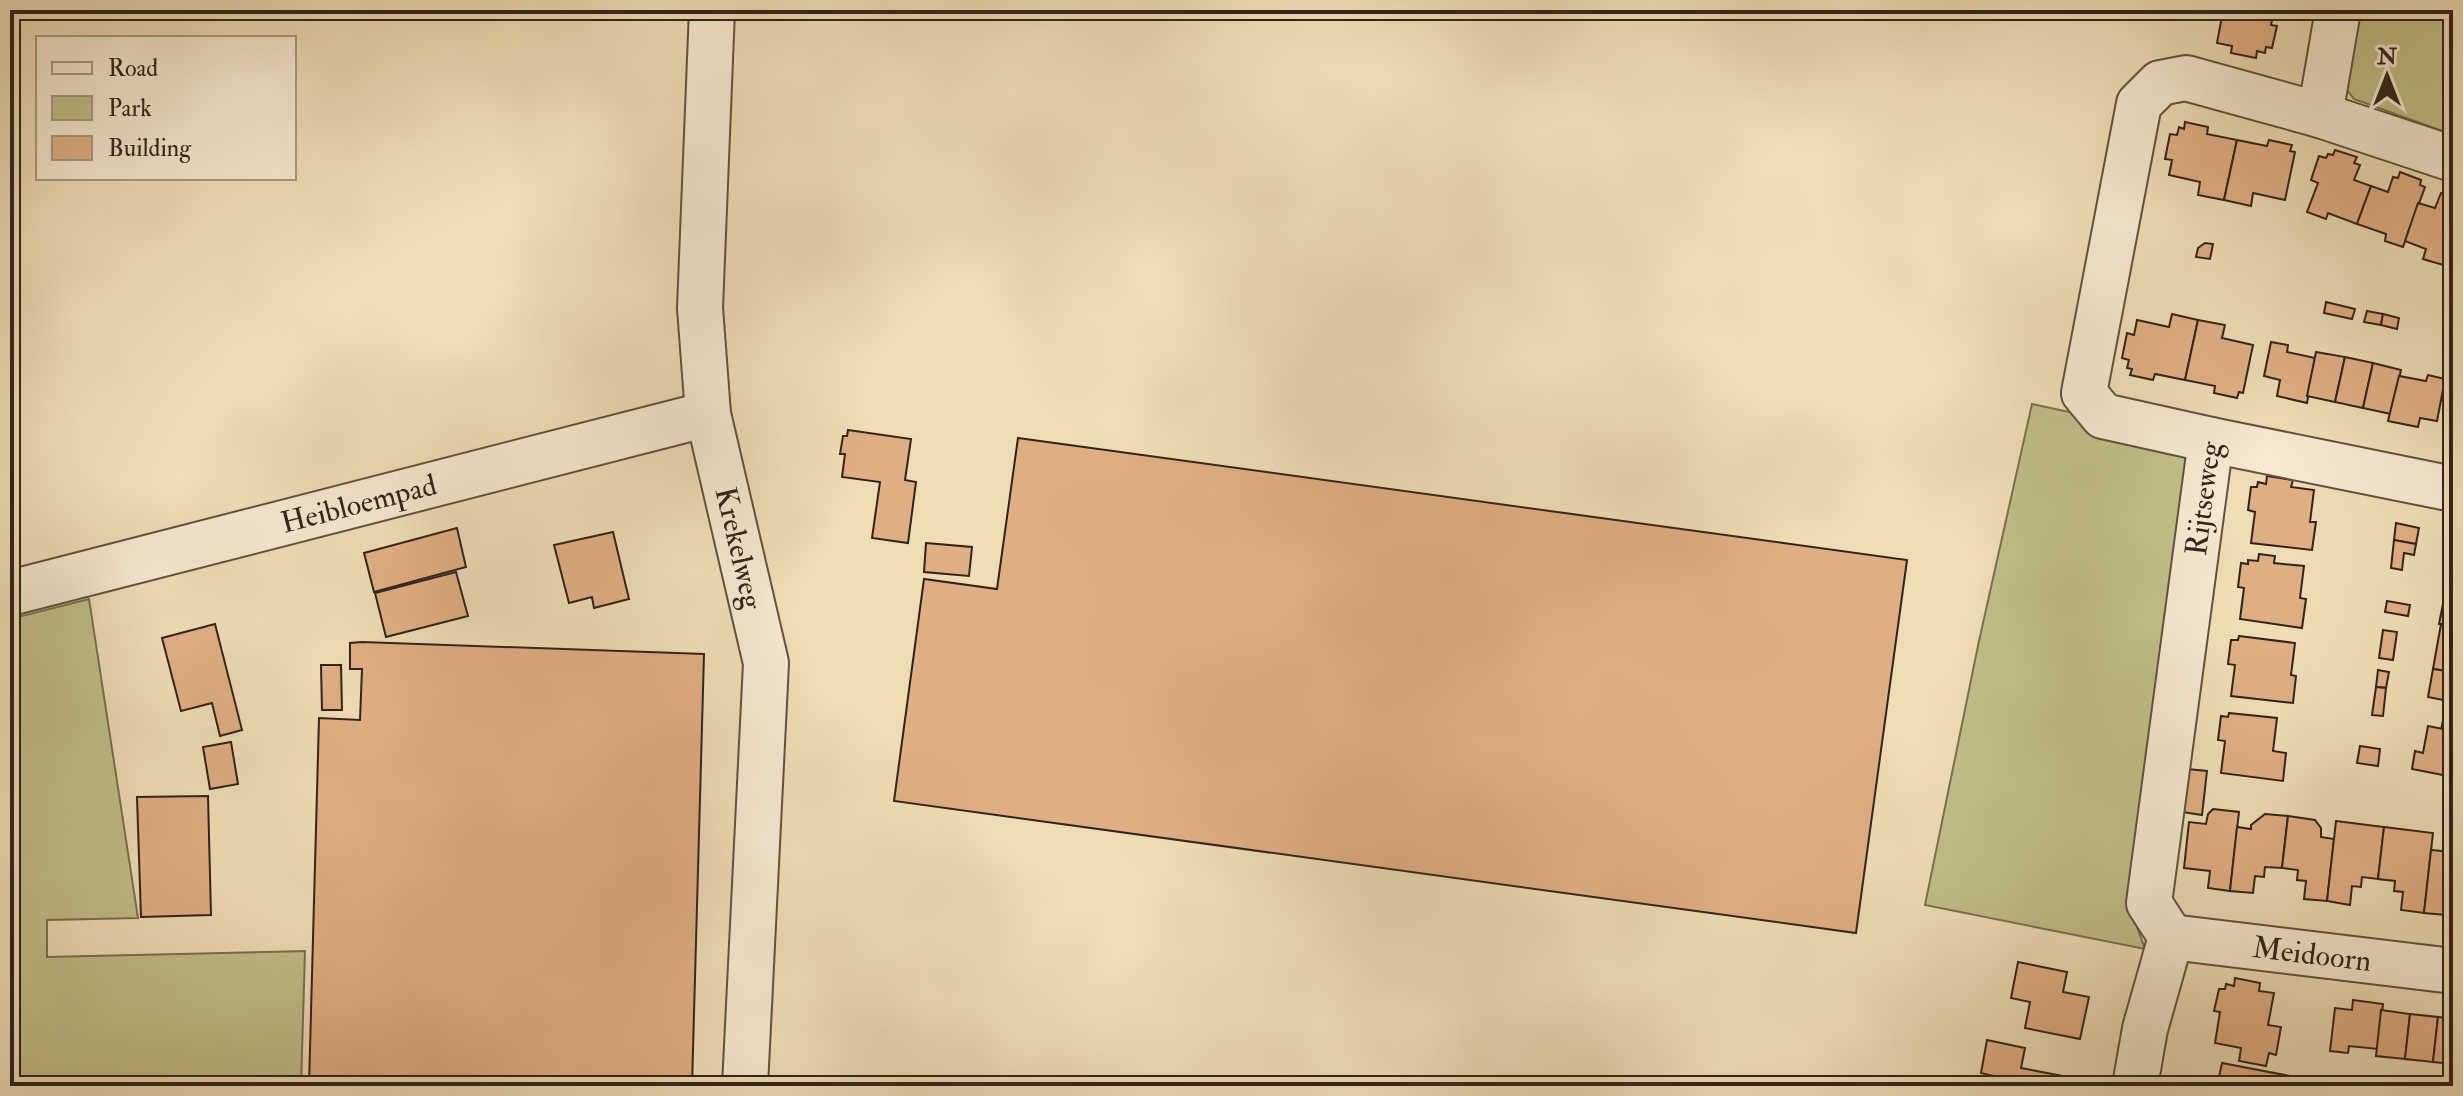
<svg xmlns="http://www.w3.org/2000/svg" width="2463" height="1096" viewBox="0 0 2463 1096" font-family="'IM FELL Double Pica',serif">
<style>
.green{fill:#c0be88;stroke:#797051;stroke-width:2}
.building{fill:#e0ae84;stroke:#32231a;stroke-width:2}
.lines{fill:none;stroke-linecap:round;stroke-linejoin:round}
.street-casing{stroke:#615141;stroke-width:48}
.street{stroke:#f4e8cf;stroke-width:44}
.labels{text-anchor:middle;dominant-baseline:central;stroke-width:6;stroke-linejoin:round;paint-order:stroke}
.street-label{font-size:30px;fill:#32231a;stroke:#f4e8cf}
</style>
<rect width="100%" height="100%" fill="#eedcb5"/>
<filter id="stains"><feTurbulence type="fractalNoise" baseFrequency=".0025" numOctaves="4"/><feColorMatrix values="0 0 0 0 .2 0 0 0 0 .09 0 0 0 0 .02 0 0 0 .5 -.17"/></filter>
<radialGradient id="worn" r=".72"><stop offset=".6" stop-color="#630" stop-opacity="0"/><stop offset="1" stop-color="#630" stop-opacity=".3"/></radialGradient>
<g class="green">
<path d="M2353 10H2453V135L2354 99 2340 81Z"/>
<path d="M2032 404 2185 437 2189 465 2132 913 2145 949 1925 905 1979 641Z"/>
<path d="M89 599 138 918 47 920V957L305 951 301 1086H10V619Z"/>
</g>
<g class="building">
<path d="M2219 10H2274L2271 25 2277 26 2272 48 2266 47 2265 53 2257 51 2256 58 2231 53 2232 46 2217 43 2223 11Z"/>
<path d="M2185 122 2208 127 2207 134 2237 140 2224 200 2198 195 2200 182 2169 175 2172 160 2165 159 2170 134 2177 135 2179 127 2184 129Z"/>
<path d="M2237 140 2267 146 2269 140 2292 145 2290 151 2295 152 2285 200 2253 193 2251 206 2224 200Z"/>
<path d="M2335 150 2357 157 2354 163 2360 165 2354 180 2371 186 2357 224 2328 213 2326 219 2307 212 2318 183 2311 180 2319 156 2326 158 2328 154 2333 155Z"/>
<path d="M2400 172 2421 180 2420 185 2425 187 2403 247 2385 241 2386 234 2357 224 2371 186 2388 192 2393 177 2398 178Z"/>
<path d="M2448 189 2453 191V256L2450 267 2423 259 2426 249 2405 241 2418 203 2435 208 2441 193 2446 195Z"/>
<path d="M2205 243 2213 244 2210 259 2196 257 2198 248Z"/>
<path d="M2326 302 2355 309 2352 319 2324 313Z"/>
<path d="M2367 311 2383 314 2381 325 2364 322Z"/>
<path d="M2172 314 2198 320 2185 380 2155 374 2153 380 2130 375 2132 369 2127 368 2129 360 2122 358 2127 333 2134 335 2137 320 2169 327Z"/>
<path d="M2383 314 2399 318 2397 329 2381 325Z"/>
<path d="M2198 320 2225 325 2222 338 2253 345 2243 393 2239 392 2237 398 2214 393 2215 386 2185 380Z"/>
<path d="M2271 342 2288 345 2287 352 2315 358 2307 403 2277 396 2280 380 2264 376Z"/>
<path d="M2316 352 2345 357 2335 402 2307 396Z"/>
<path d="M2345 357 2373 363 2363 408 2335 402Z"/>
<path d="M2373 363 2401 370 2391 414 2363 408Z"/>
<path d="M2428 375 2445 379 2437 421 2420 418 2418 427 2388 421 2399 376 2426 381Z"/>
<path d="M848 430 911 439 905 480 916 482 908 543 872 538 880 482 842 477 845 454H840L843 436H847Z"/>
<path d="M1018 438 1907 560 1856 933 894 801 924 579 997 589Z"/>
<path d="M2267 476 2293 480 2291 487 2314 490 2310 522H2316L2312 550 2251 543 2255 512 2248 510 2251 487H2257L2258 482 2266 484Z"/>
<path d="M2396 523 2419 528 2416 544 2394 540Z"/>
<path d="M457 528 466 567 374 592 364 553Z"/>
<path d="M613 532 629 599 594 608 592 597 569 603 554 545Z"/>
<path d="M2394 540 2416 544 2414 555 2404 553 2402 570 2391 568Z"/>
<path d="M926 543 972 547 969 576 924 572Z"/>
<path d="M2259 554 2275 556 2274 563 2304 566 2300 598 2306 599 2302 628 2240 619 2244 588 2238 587 2241 563 2248 564V560L2258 561Z"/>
<path d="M456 572 468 616 386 637 375 593Z"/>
<path d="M2448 579 2453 580V626L2439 624Z"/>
<path d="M2387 601 2410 605 2408 616 2385 612Z"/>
<path d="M215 624 242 730 220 736 212 703 181 711 162 638Z"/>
<path d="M2441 624 2453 626V672L2433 669Z"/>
<path d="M2383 630 2397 632 2393 660 2379 658Z"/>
<path d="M2239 636 2295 643 2291 675 2296 676 2293 703 2231 696 2235 665 2228 664 2231 640H2238Z"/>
<path d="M362 642 704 654 692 1086H309L319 718 360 720 362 669H350V643Z"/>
<path d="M321 665H341L342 710H322Z"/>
<path d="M2433 669 2453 672V702L2428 697Z"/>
<path d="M2378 670 2389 672 2386 688 2376 687Z"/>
<path d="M2376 687 2386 688 2383 716 2372 715Z"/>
<path d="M2447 700 2453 702V731L2441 730Z"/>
<path d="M2229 713 2277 718 2273 751 2286 753 2283 781 2221 773 2225 741 2218 740 2221 716 2228 717Z"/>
<path d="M2428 726 2453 731V777L2412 769 2415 751 2423 753Z"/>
<path d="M231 742 238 784 210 789 203 747Z"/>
<path d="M2360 746 2380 749 2378 766 2357 763Z"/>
<path d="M2187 769 2207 771 2202 815 2182 812Z"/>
<path d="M208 796 211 915 141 917 137 797Z"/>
<path d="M2213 809 2239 812 2230 891 2208 888 2210 871 2184 868 2189 822 2206 824 2208 814Z"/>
<path d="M2265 814 2288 816 2282 868 2265 867 2264 877 2255 876 2253 893 2230 891 2237 827 2251 829V825Z"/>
<path d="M2288 816 2315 820 2321 828V837L2334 839 2327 901 2304 899 2306 881 2297 880 2298 870 2282 868Z"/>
<path d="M2336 821 2384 827 2378 879 2362 877 2361 887 2352 886 2350 905 2327 901Z"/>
<path d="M2384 827 2433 833 2424 913 2401 910 2403 892 2394 891 2395 881 2378 879Z"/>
<path d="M2431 850 2453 852V898L2448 897 2446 915 2424 913Z"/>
<path d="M2018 962 2067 972 2063 992 2089 997 2080 1039 2025 1028 2030 1002 2011 998Z"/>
<path d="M2235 978 2260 983 2259 991 2274 993 2268 1025 2281 1027 2276 1055 2269 1053 2266 1066 2239 1061 2241 1048 2215 1043 2220 1012 2214 1011 2219 989H2225L2226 984 2234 986Z"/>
<path d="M2353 1000 2383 1004 2378 1049 2349 1046 2348 1053 2330 1051 2335 1008 2352 1010Z"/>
<path d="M2381 1010 2410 1014 2405 1059 2376 1056Z"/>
<path d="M2410 1014 2438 1017 2433 1062 2405 1059Z"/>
<path d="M2438 1017 2453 1019V1064L2433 1062Z"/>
<path d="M1987 1040 2025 1048 2021 1068 2073 1078 2071 1086H2008L2010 1080 1981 1073Z"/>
<path d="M2222 1063 2290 1076 2288 1086H2217Z"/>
</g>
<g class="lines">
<defs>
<g id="street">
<path id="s1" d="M712 10 700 308 708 414 766 663 745 1086"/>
<path d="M2320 115 2453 159"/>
<path d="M2211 440 2453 489"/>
<path id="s2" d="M10 593 708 414"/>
<path id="s3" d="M2171 937 2453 971"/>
<path id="s4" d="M2135 1086 2145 1029 2171 937 2149 903 2211 440 2103 416 2084 393 2139 104 2160 83 2186 78 2320 115 2338 10"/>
</g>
</defs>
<use href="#street" class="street-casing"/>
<use href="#street" class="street"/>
</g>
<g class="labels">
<g class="street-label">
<text stroke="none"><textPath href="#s2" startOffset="360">Heibloempad</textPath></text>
<text stroke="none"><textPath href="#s4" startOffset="602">Rijtseweg</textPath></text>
<text stroke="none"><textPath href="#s1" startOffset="542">Krekelweg</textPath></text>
<text stroke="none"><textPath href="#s3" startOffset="142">Meidoorn</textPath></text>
</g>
</g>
<rect width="2463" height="1096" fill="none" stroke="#eedcb5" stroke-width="40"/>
<rect x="12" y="12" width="2439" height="1072" fill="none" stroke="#32231a" stroke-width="4"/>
<rect x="20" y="20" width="2423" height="1056" fill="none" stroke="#32231a" stroke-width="2"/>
<rect x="36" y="36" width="260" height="144" fill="#f4e8cf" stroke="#a69987" stroke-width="2"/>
<rect x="52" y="62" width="40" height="12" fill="#f4e8cf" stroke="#a69987" stroke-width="2"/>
<text x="108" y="76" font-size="24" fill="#32231a">Road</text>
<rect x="52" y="96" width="40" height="24" fill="#c0be88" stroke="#a69987" stroke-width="2"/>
<text x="108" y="116" font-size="24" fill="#32231a">Park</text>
<rect x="52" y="136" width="40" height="24" fill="#e0ae84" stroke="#a69987" stroke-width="2"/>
<text x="108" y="156" font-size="24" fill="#32231a">Building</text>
<g transform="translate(2387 76)" stroke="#f4e8cf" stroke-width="6" paint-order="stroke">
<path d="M0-6L14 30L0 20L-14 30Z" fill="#32231a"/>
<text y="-12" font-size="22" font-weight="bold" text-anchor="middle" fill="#32231a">N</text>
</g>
<rect width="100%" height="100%" filter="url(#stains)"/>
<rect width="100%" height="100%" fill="url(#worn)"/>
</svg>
